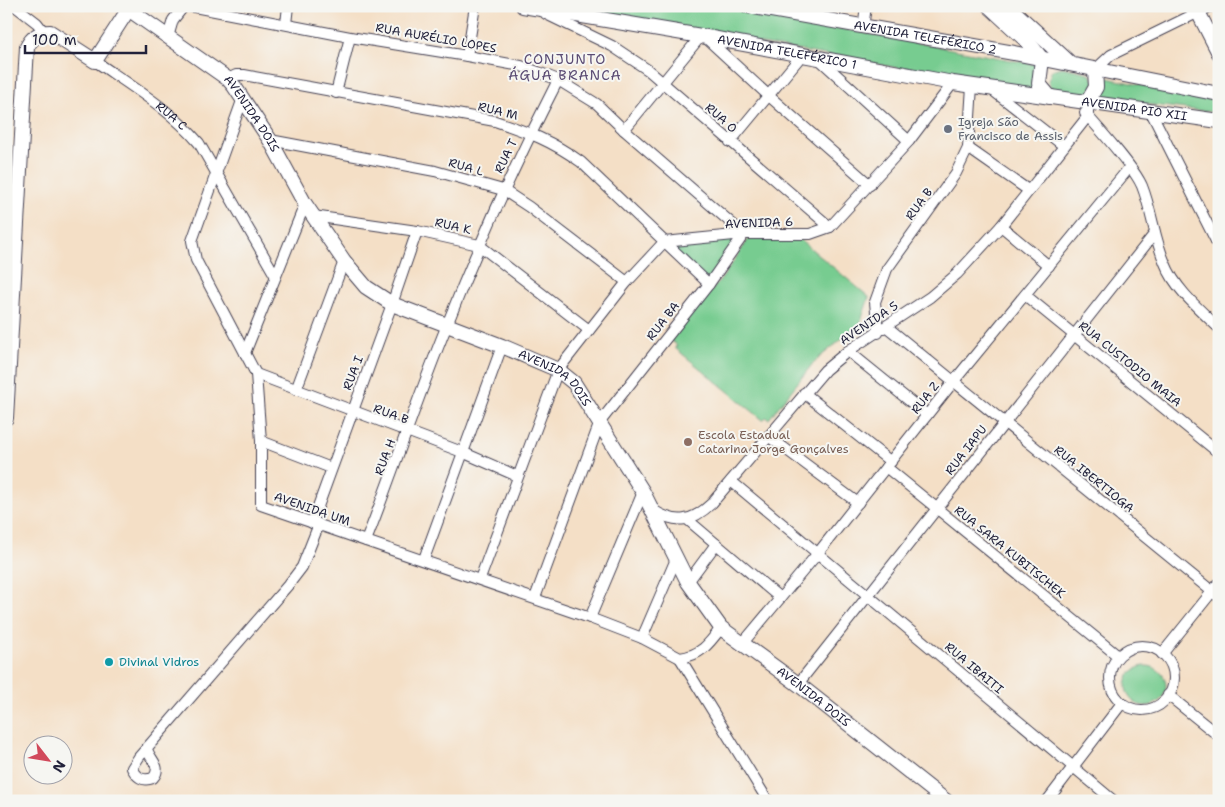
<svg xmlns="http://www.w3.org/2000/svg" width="1225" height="807" viewBox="0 0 1225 807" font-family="'Shantell Sans',sans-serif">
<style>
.green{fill:#77cc90;stroke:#4c7766}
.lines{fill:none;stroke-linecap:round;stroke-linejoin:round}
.street-casing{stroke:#423e50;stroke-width:12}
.secondary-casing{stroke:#423e50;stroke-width:16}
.street{stroke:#fff;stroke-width:10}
.secondary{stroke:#fff;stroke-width:14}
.worship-dot{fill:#6b7280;stroke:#f6f6f2;stroke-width:2}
.education-dot{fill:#8d6e63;stroke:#f6f6f2;stroke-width:2}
.culture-dot{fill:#0f9aa8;stroke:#f6f6f2;stroke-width:2}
.labels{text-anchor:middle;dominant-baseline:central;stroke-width:4;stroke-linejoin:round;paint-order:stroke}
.street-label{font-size:12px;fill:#22223b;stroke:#f6f6f2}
.worship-label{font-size:12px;fill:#5b616d;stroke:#f6f6f2;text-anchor:start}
.education-label{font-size:12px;fill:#785e54;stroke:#f6f6f2;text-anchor:start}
.culture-label{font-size:12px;fill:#0d838f;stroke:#f6f6f2;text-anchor:start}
.neighbourhood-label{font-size:14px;letter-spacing:1px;fill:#5b4c74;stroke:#f6f6f2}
</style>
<rect width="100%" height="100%" fill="#f6f6f2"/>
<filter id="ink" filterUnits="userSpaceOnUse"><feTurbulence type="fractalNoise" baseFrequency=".02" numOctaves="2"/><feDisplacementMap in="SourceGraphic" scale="10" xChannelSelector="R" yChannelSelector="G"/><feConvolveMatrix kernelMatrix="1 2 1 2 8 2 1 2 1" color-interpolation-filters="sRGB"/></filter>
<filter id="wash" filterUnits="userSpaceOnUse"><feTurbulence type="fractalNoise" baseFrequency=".0096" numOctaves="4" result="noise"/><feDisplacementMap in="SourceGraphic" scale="20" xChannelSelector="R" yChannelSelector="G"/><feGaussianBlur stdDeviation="1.12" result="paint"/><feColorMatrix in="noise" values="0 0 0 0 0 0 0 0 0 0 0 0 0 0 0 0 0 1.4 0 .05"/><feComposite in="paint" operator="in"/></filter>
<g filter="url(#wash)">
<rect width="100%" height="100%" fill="#f4dfc6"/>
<g class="green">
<path d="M548 6H718L1038 65 1032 80 1034 92Z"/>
<path d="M1062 67 1089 73 1095 81 1087 97 1053 92 1048 81 1052 70Z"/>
<path d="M1107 78 1219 101V113L1103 99Z"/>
<path d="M744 234 709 284 664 243Z"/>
<path d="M750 237H797L869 297 860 324 814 362 769 419 766 417 763 420 675 348 677 345 670 340 722 278Z"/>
<circle cx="1146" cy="686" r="20"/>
</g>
</g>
<g filter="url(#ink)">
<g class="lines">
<defs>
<g id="street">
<path d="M15 6 37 23 44 32"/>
<path d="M189 6 350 37 467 56 521 66 538 72 558 80 597 104 624 130 744 234 709 284 600 422 535 598"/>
<path d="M546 14 612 46 648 70 830 227"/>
<path d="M286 24 288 6"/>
<path d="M863 28 866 6"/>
<path d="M168 37 173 20 184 6"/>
<path d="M705 37 769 96 870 185"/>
<path d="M467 56 475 6"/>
<path d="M818 58 909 141"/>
<path id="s1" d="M95 61C131 86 170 109 199 143L275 275"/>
<path d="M1095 70 1111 55 1211 6"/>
<path d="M228 79 236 75H244L495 121C528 132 552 141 581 162L709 284"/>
<path d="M991 89 1064 146"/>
<path d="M336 93 350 37"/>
<path d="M243 98 192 241 196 260 256 374 261 441V505L590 618 642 638 680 658C701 655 709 644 721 628"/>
<path d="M1150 110 1219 247"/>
<path d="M1085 113C1100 130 1134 167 1142 186 1152 211 1154 238 1165 263 1175 289 1199 309 1219 328"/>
<path d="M624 130 701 36"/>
<path d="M270 140 435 171 503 190 529 207 627 282"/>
<path d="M730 142 802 55"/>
<path d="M968 148 1028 190"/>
<path d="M313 216 417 231 479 245 589 330"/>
<path d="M1001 226 1049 266"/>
<path d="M1025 295 1219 453"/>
<path d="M887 327 1219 597"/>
<path d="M878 333 875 302 887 269 956 173 968 148 972 86"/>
<path d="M848 351 927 415"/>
<path d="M245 353 305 204"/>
<path d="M256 374 462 452 517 476"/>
<path d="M296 390 344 261"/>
<path d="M804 393 891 462"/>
<path d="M768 436 858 503"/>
<path d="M261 441 331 468"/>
<path d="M886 467 1118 656"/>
<path d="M731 481 1114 801"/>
<path d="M653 510C677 525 692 522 712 503L825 370 848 351 930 297 957 274 1001 226 1088 116V101"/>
<path d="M688 520 780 598"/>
<path d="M312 523 392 304 417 231"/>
<path d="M366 541C394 469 418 396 447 325 480 241 517 160 558 80"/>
<path d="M424 559 502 346"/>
<path d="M480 579 558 370 627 282 664 242 744 234H810L830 227 909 141 953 83"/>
<path d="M688 582 716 544"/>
<path d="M590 618 643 492"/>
<path d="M642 638 676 559"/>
<path d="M742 644 818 553 954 381 1129 168"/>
<circle cx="1142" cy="678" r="32"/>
<path d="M1162 654 1219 583"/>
<path d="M680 658 768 801"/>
<path d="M798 684 1155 233"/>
<path d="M1168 695 1219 736"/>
<path d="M147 749C150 760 163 767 153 778 142 782 137 777 132 768L139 757 289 584 302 567 319 524"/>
<path d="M1047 801 1122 703"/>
</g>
<g id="secondary">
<path id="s2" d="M124 6 228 79 234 86 270 140 305 204 344 261 366 287 392 304 502 346 558 370 574 383 643 492 688 582 721 628 798 684 946 801"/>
<path id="s3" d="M523 6 701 36 953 83 1219 121"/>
<path id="s4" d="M748 6 1014 53 1219 94"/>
<path d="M989 6 1030 44 1042 59"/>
<path d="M1008 6 1071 64"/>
<path d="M1195 6 1219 53"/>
<path d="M1042 59 1039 84 1050 97"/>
<path d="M1088 101 1096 87 1095 70"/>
<path d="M6 418 27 47C32 37 39 32 50 32L95 61 128 10"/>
</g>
</defs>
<use href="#street" class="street-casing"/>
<use href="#secondary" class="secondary-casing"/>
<use href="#street" class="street"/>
<use href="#secondary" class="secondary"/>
</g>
</g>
<circle class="worship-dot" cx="948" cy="129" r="5"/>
<circle class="education-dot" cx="688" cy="442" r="5"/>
<circle class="culture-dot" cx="109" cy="662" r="5"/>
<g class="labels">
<g class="street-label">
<text transform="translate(436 38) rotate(10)">RUA AURÉLIO LOPES</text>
<text stroke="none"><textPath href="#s4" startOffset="180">AVENIDA TELEFÉRICO 2</textPath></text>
<text stroke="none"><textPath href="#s3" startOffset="268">AVENIDA TELEFÉRICO 1</textPath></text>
<text stroke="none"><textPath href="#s3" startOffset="620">AVENIDA PIO XII</textPath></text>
<text transform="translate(498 111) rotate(14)">RUA M</text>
<text stroke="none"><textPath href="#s2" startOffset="169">AVENIDA DOIS</textPath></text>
<text stroke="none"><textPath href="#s1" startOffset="94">RUA C</textPath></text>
<text transform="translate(721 118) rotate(41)">RUA O</text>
<text transform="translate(506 156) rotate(-64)">RUA T</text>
<text transform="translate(466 167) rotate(16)">RUA L</text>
<text transform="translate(919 204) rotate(-54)">RUA B</text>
<text transform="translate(759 223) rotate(-2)">AVENIDA 6</text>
<text transform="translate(453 226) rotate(13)">RUA K</text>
<text transform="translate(663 321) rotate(-52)">RUA BA</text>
<text transform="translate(869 323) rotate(-34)">AVENIDA 5</text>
<text transform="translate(1130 364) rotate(39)">RUA CUSTODIO MAIA</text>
<text transform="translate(353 373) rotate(-69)">RUA I</text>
<text stroke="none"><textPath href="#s2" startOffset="589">AVENIDA DOIS</textPath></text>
<text transform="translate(925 398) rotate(-52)">RUA Z</text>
<text transform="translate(391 414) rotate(20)">RUA B</text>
<text transform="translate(966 450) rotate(-52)">RUA IAPU</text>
<text transform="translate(385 457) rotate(-69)">RUA H</text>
<text transform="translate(1094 479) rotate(39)">RUA IBERTIOGA</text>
<text transform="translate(312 509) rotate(19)">AVENIDA UM</text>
<text transform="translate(1010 552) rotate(39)">RUA SARA KUBITSCHEK</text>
<text transform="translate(974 668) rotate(40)">RUA IBAITI</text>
<text stroke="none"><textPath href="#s2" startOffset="1009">AVENIDA DOIS</textPath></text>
</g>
<g class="worship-label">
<text x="958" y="122">Igreja São<tspan x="958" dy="14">Francisco de Assis</tspan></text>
</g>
<g class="education-label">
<text x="698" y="435">Escola Estadual<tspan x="698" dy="14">Catarina Jorge Gonçalves</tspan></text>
</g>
<g class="culture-label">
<text x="119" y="662">Divinal Vidros</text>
</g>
<g class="neighbourhood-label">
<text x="565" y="59">CONJUNTO<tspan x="565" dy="16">ÁGUA BRANCA</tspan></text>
</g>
</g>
<rect width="1225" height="807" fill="none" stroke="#f6f6f2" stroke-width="25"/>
<g transform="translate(48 760) rotate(121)"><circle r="24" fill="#f6f6f2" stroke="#a1a1a9"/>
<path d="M0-4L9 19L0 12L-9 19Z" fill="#d1495b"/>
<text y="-8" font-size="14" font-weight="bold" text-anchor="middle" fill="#22223b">N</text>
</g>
<path d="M25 45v8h121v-8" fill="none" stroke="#22223b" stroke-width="2.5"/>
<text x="32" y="45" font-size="15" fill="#22223b" stroke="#f6f6f2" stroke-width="4" paint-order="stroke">100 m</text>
</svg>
